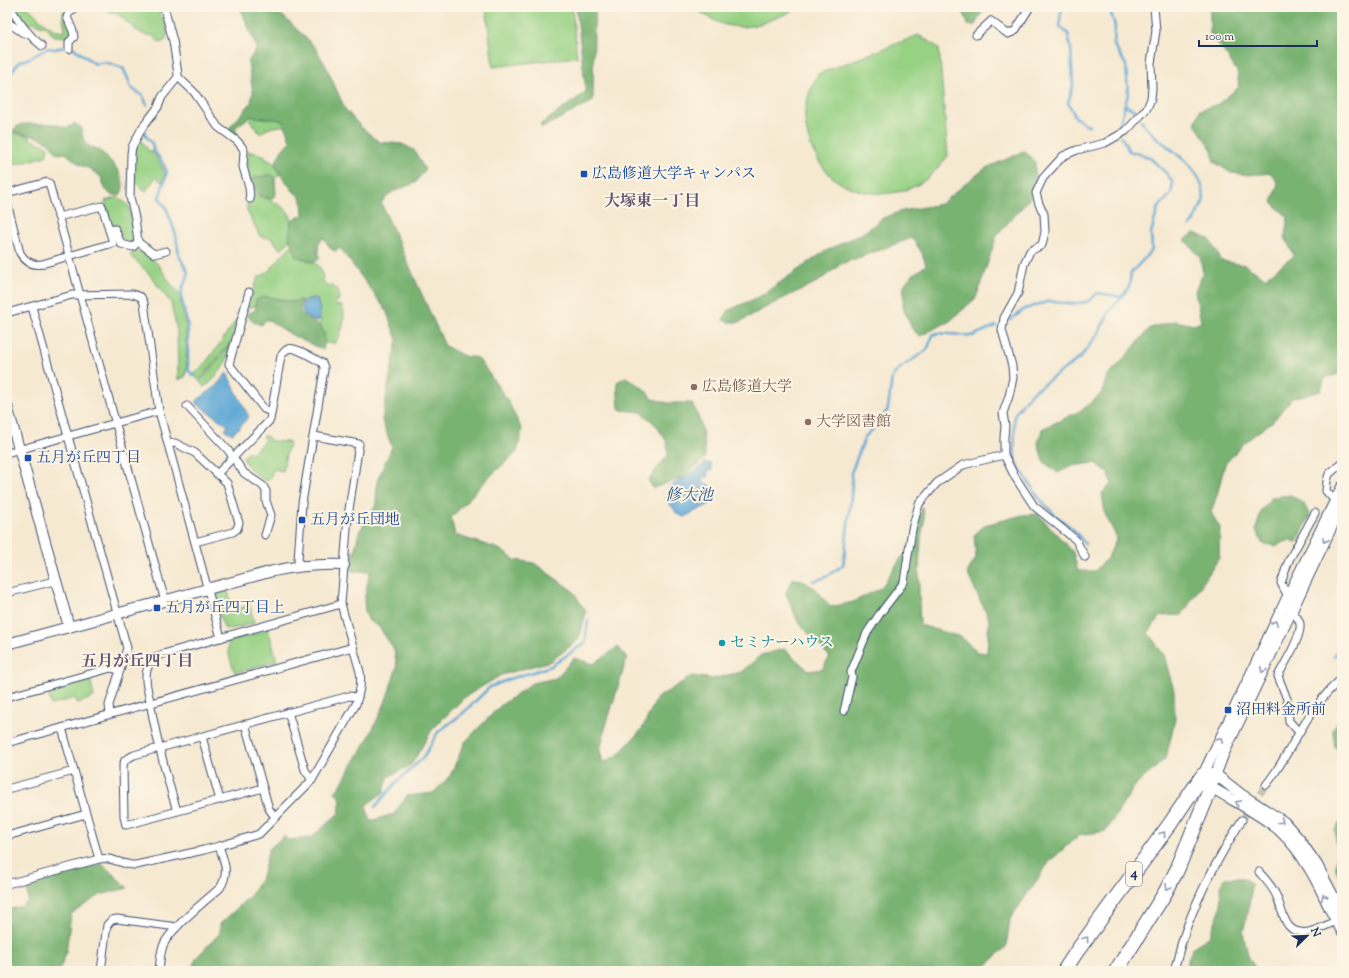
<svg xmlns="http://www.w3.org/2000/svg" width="1349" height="978" viewBox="0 0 1349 978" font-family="'Sorts Mill Goudy','Noto Serif JP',serif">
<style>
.green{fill:#97d184;stroke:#598071}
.forest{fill:#79b372;stroke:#4a7168}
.water{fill:#5ea8d6;stroke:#3c6c9a}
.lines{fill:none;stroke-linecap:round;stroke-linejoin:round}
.stream{stroke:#5ea8d6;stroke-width:2.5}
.street-tunnel{stroke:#cac4ba;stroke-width:7;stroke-dasharray:7 3.5;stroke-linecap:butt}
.street-casing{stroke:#3c4b6f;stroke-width:9}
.secondary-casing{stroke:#3c4b6f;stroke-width:12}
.highway-casing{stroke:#3c4b6f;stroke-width:16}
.street{stroke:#fff;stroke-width:7}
.secondary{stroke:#fff;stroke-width:10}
.highway{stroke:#fff;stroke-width:14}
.oneway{stroke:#8d97ae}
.transit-dot{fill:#1a4fb4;stroke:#fcf5e5;stroke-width:1.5}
.education-dot{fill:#8d6e63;stroke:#fcf5e5;stroke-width:1.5}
.culture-dot{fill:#0f9aa8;stroke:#fcf5e5;stroke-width:1.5}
.labels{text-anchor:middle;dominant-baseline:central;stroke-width:4;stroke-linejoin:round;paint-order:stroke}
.shield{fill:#fcf5e5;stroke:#5e6a86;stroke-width:1}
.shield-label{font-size:14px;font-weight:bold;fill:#1b2f5e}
.transit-label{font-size:15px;fill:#164399;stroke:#fcf5e5;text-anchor:start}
.education-label{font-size:15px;fill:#785e54;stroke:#fcf5e5;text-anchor:start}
.culture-label{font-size:15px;fill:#0d838f;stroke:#fcf5e5;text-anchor:start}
.neighbourhood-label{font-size:16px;font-weight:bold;fill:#635874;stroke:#fcf5e5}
.water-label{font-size:16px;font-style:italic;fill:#325988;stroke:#fcf5e5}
</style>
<rect width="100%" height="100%" fill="#fcf5e5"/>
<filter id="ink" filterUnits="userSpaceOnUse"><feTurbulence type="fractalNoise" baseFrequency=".025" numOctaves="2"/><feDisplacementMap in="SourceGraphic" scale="8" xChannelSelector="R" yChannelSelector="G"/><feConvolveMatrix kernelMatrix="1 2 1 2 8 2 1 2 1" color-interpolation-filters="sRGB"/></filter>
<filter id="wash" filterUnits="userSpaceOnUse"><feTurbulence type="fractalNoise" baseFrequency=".012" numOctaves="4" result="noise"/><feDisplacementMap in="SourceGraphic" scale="16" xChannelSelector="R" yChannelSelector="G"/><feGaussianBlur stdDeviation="0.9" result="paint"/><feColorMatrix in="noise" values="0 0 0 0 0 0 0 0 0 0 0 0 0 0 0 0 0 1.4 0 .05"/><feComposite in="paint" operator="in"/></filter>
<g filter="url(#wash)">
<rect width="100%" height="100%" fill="#f6e9d1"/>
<g class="green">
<path d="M13 7H28C37 16 50 31 63 32L65 27 63 20V12L69 7H73L66 12 72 32 70 37 54 36 46 27 37 24 34 22 27 25Z"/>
<path d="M106 7H157L160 14 165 23 168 34 166 35V40L160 43 152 35C140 38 127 20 117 14 114 13 111 12 108 11Z"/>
<path d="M486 7H572L577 57 493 67Z"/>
<path d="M695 7H801C770 20 743 38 710 18 705 15 699 12 695 7Z"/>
<path d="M919 35 939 48 948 156C939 167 931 177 919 184 897 196 874 196 851 188 848 186 843 185 840 183 817 168 804 138 805 112 806 98 812 86 818 74Z"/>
<path d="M251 116C262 119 275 117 284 122L286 126C279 125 265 128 260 134L255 126 248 118Z"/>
<path d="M7 127 12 132 30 137 31 140 46 145 48 148 46 156 7 167Z"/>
<path d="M139 138 149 151H152L161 165 165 173 162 183 156 177 146 191C141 188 134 183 133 177 130 168 135 147 139 138Z"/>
<path d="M247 151 264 155 266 157V159C275 162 276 167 280 174L275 178C268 172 258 178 250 181L246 173Z"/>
<path d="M252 194C262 195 290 207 291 218 292 220 289 239 289 240 288 244 283 247 281 250 276 246 273 235 265 238L260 236 249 215 247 211V204L252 200Z"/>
<path d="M118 197 129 206 134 240 132 243 124 242 117 225 112 226 105 201Z"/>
<path d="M291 246C295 250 296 254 302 257 315 266 322 260 323 281L327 286 331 285 338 290 339 300 336 302 335 305 342 306C347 317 342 334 335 343H325L324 334 320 325V310L317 298 315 297 297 302 287 301 276 298 266 297 255 303V306L247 308 258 277C269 276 282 253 291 246Z"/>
<path d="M136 251C154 253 162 271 171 284 174 288 177 290 180 293L181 304 186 326 187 368 185 377 178 380 177 331 171 303 149 274 130 255 132 252Z"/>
<path d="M239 316 233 339 204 375 198 380 193 373C204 370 230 328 239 316Z"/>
<path d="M232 342 225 365 210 383 204 387 199 381 205 376Z"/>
<path d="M265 435 272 441 290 442 286 454 283 471 273 469 270 479 266 481C255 475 249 469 243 458L249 451 252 454 265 440 263 437Z"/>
<path d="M228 591 233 610 250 605 254 623 228 630 224 628 214 598 216 594Z"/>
<path d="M268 628 277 661 235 673C231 662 228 655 228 642L262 631 263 630Z"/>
<path d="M90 677 94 697 79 703H77L75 698 51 705 47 689Z"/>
</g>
<g class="forest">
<path d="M240 7H264V11L283 16 314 46 326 66 345 109 361 127 379 142 402 144 414 150 425 170 415 183 392 192 381 203 445 346 464 356 478 358 508 401 522 430 517 452 488 478 451 518 455 535 499 549 515 560 534 563 573 591 586 612 579 639 551 661 501 675 465 697 432 730 411 765 388 777 384 792 366 805 370 821 394 814 407 796 433 793 450 776 465 742 500 706 532 683 556 678 574 658 593 664 618 647 627 658 605 729 600 751 603 763 617 756 642 729 657 698 692 676 712 679 741 672 761 655 784 649 809 671 823 669 829 656 798 622 786 593 792 579 802 580 817 590 830 607 853 602 881 588 901 558 909 553 922 507C927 522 922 526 921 541 918 568 919 597 920 625L961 637 978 652 987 653 989 619 967 573 976 558 974 535 985 525 1022 515 1038 514 1073 552 1078 571H1095L1108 557 1117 538 1105 514 1102 493 1112 484 1108 472 1095 463 1071 466 1058 473 1043 461 1038 443 1042 429 1082 410 1102 393 1107 376 1122 361 1150 328 1175 321 1194 325 1201 322 1195 291 1203 273 1200 257 1185 240 1194 233 1209 239 1222 261 1245 265 1265 278 1294 256 1285 237 1288 217 1272 203 1278 184 1271 173 1249 175 1231 173 1214 162 1212 150 1195 124 1200 110 1218 104 1239 87 1237 71 1223 50 1210 34V7H1342V373L1325 378 1321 391 1292 398 1273 421 1245 442 1225 464 1217 495 1211 512 1220 528 1219 558 1182 615 1160 616 1148 633 1164 655 1174 691 1175 719 1166 758 1134 787 1106 831 1079 835 1050 861 1010 919 1006 947 981 971H190L197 957 220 933V924L251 895 262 876 269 849 284 836 287 840 311 838 339 813 341 799 335 792 340 786 370 735 385 703 397 667 394 649 378 626 369 621 365 612 364 601 370 571H351V564L359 532 376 505 377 481 392 447 382 420 397 340 386 310 340 248 335 251 331 249 323 237 318 246 319 259 315 262 295 256V249C286 240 291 231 291 220L303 215 302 201 299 196 293 191 280 174 275 164 282 150 290 141 284 122C275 117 262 119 251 116L236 127 235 129 238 134 237 135 235 136C232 133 229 132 230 127 238 119 243 111 251 103L253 92 248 62 257 48Z"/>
<path d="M576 7H596L594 27 593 101 542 128 540 125 586 92Z"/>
<path d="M962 7H985L975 25H968Z"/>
<path d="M74 123 81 127C82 133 83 141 87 145 91 148 95 147 99 150 110 159 131 180 120 195H111L105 189 101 177 90 169 80 165 68 155 65 153 58 154C54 151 53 147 50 144 43 136 25 135 14 132V129L16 127 23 124H55L66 128 71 126Z"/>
<path d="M1025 151 1035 162 1036 189 1026 203 997 235 976 298 950 321 920 336 912 329 903 307 904 285 910 277 926 265 922 253 912 238 841 264 819 281 778 301 739 322H728L723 320 729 310 759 297 824 252 863 233 883 218 902 211 941 204 970 180 986 168Z"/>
<path d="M268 175H272L275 178 276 195 271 199C259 197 253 193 250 181L255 177H262Z"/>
<path d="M262 297C274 295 290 306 300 300L302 301C294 317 314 319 320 326 326 332 325 342 323 350L292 335 269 320H265L262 325 253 322 246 315 249 313 256 310 255 306 256 300Z"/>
<path d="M626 377 643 388 653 399 667 403H692C701 420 705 438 705 458L685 477 653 488 648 480 668 455 667 442 656 425 641 412 621 410 619 408 617 382Z"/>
<path d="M1291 495 1304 504 1310 516 1297 542 1287 541 1275 546 1262 543 1256 530 1261 511 1272 497Z"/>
<path d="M1340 718H1342V757L1335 747 1333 729Z"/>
<path d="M1342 819V883L1336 869 1337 848 1335 830Z"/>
<path d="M102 864 128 888 100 895 71 914 66 953 59 971H7V910L22 906 28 901 27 886 37 880 94 865Z"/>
<path d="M1225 878H1244L1251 884 1250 899 1243 933 1249 959 1258 971H1187L1186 965 1193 947 1210 936 1221 907 1220 886Z"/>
</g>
<g class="water">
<path d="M313 298 317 300 320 310 319 320 317 321C308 319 299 313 303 302Z"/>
<path d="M227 373 249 417 233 434 225 430 228 426 196 403V401L214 388Z"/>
<path d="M706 462 708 464 711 463 712 470 707 472 708 477 702 478 703 484H709L710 489 714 490 715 498 710 504 684 517 677 514 674 509 667 501 668 497V488L673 484 695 471Z"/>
</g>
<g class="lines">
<g class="stream">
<path d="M1062 7 1060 19V26L1068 34 1071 49 1073 86 1068 103 1076 118 1089 126"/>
<path d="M1109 7 1115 26 1114 45 1126 65 1128 94 1118 131"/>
<path d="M71 46 95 64 105 62 123 68 129 81 131 88 143 96 147 105"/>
<path d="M7 78 19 62 30 58 48 48 54 49 65 47"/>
<path d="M1124 105 1139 112"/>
<path d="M1141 121C1158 146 1196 158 1203 190 1203 194 1205 198 1203 202 1202 205 1200 208 1199 210 1195 216 1196 220 1190 226"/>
<path d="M144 130 146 136 152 143 153 149 162 162 167 171 166 176 159 198 166 207 176 235 179 256 188 272 187 279 183 286 181 296 188 326V369L193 376"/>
<path d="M1010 320 1025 309 1049 301 1070 304 1087 302 1098 293 1122 297 1129 287 1131 273 1152 250 1151 233 1158 208 1171 194 1173 183 1168 175 1149 157 1129 151 1121 136"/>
<path d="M1085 544 1073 529 1055 515 1039 498 1015 461 1014 415 1031 393 1080 358 1098 334 1111 309 1122 297"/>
<path d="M813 581 826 577 843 565 845 552 852 487 851 473 865 437 878 424 888 409 892 377 900 368 927 350 933 335 938 333 972 336 996 326"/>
<path d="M1334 656 1342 647"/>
<path d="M375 807 396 783 424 757 438 732 462 714 490 687 512 678 533 672 551 666 585 643 588 621"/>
</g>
</g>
</g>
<g filter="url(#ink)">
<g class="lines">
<path class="street-tunnel" d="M1242 820 1266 785"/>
<defs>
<g id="street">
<path d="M10 7C18 21 29 36 42 46"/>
<path d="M7 22 25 34 28 32"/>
<path d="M976 35 991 21 1008 34 1015 31 1030 7"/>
<path d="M69 49V42L74 37 73 31 67 17 69 13 76 7"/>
<path d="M178 77 194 92 218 127 237 141 242 147 244 151 243 167 249 187 250 199"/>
<path d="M7 193 47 182 49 183 165 601"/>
<path d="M7 203 20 253C25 261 32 266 42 264L113 243 102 206 58 217"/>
<path d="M109 230 115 229 121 244 133 247 138 242 135 218 130 197 131 154 132 147 142 128 158 107 162 97 178 77V74L173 41 164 7"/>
<path d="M138 242 154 254 166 251"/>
<path d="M249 292 229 364 264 409 271 412"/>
<path d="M32 307 127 648 109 705 110 714"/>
<path d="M7 313 72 295 133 294 141 297 144 303 159 411 221 638"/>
<path d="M187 406 228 450 244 473 263 486 266 491V501L271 515 265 535"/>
<path d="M168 444 175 443 195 453 227 483 239 523 237 529 233 532 195 542"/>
<path d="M25 448 159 411"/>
<path d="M7 453 19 449"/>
<path d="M1004 455 1015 477 1034 506 1076 540 1085 557"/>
<path d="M217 474 270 420 281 356C283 353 285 350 288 349 295 346 315 359 322 363L324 367V370L302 503 298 560 299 566"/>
<path d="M1335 501 1326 491 1327 481 1329 474 1342 463"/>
<path d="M7 593 50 582"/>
<path d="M1289 594 1285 591 1281 583 1289 560 1315 513"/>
<path d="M1291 612C1296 615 1299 619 1300 624 1302 637 1284 664 1278 676L1287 699 1289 721 1299 732"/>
<path d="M7 697 111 668 120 670"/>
<path d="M844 711 852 677 851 672 867 633 879 615 904 582 912 529 919 504 937 483 963 465 1004 455V437L1005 426 1003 413 1009 396 1013 378 1012 366 1002 330 1004 318 1018 293 1024 264 1030 251 1042 245 1045 232 1044 214 1039 204 1036 193 1043 178 1063 156 1077 150 1105 143 1126 131 1141 115 1147 108 1151 99 1152 88 1151 63 1156 31 1154 7"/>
<path d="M288 712 305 770 312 780"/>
<path d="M245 724 269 809 275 817"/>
<path d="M62 728 99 859"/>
<path d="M202 737 220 800"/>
<path d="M7 743 353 647"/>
<path d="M1266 785C1279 769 1288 751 1299 733 1310 713 1325 693 1342 678"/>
<path d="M263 788 126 825 124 817 123 766 125 760 134 755 349 696 358 697"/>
<path d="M7 789 74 771"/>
<path d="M177 811C166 775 156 739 150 701 148 691 144 680 147 670 149 662 155 657 163 654L341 604"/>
<path d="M7 836 86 814"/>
<path d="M219 846 259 834 312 780 356 704C359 693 362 683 360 672L341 604 348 516 359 444 314 436"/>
<path d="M1259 872C1266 880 1272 886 1276 895 1284 912 1283 936 1309 932 1318 930 1327 925 1336 921"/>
<path d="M7 884 99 859C112 856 123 866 136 865L204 850 219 846C224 861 230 873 220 888 205 901 170 929 163 946 160 954 160 963 159 971"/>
<path d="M101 971 107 925 112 920 117 919 177 927"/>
<path d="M1174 971C1178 955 1182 939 1188 924 1202 887 1221 853 1242 820"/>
</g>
<g id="secondary">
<path d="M7 406 69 627"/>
<path d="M7 644 273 571C297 566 320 564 344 565"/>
<path d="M1211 774H1215L1242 795 1284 822 1299 839 1317 865 1342 913"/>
<path d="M1203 775 1289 594 1342 487"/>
<path d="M1207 782 1211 787C1233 801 1259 813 1279 830 1291 841 1301 854 1309 868 1322 888 1329 911 1342 931"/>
<path d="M1211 787 1223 755 1342 505"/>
</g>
<g id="highway">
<path d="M1064 971 1077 951 1170 824 1203 775"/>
<path d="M1116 971 1165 893 1177 870 1211 787"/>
</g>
</defs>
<use href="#street" class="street-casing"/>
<use href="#secondary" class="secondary-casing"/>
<use href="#highway" class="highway-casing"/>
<use href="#street" class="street"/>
<use href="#secondary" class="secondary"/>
<use href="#highway" class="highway"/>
</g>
<defs><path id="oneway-chevron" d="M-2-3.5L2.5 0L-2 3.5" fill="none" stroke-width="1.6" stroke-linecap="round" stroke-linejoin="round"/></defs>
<g class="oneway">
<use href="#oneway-chevron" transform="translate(1325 540) rotate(115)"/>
<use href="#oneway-chevron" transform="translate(1275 623) rotate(-65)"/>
<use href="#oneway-chevron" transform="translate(1263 670) rotate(115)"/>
<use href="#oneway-chevron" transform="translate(1220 740) rotate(-65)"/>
<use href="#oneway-chevron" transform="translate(1238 803) rotate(-149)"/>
<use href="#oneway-chevron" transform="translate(1281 821) rotate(38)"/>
<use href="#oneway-chevron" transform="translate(1163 834) rotate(-54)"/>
<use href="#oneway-chevron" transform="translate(1168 887) rotate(118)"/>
<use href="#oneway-chevron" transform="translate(1324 897) rotate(-117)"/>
<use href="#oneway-chevron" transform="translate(1086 939) rotate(-54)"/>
</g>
</g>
<g class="transit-dot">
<rect x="580" y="170" width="8" height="8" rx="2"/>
<rect x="24" y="454" width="8" height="8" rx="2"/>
<rect x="298" y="516" width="8" height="8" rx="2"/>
<rect x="153" y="604" width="8" height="8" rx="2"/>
<rect x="1224" y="706" width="8" height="8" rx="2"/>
</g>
<g class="education-dot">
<circle cx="694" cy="387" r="4"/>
<circle cx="808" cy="422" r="4"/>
</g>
<circle class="culture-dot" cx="722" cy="643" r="4"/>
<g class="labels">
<rect class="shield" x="1126" y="862" width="16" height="24" rx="3"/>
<g class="shield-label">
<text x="1134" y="874">4</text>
</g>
<g class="transit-label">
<text x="592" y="174">広島修道大学キャンパス</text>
<text x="36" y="458">五月が丘四丁目</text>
<text x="310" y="520">五月が丘団地</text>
<text x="165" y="608">五月が丘四丁目上</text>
<text x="1236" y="710">沼田料金所前</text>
</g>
<g class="education-label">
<text x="702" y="387">広島修道大学</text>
<text x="816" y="422">大学図書館</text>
</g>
<g class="culture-label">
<text x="730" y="643">セミナーハウス</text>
</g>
<g class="neighbourhood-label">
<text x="652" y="202">大塚東一丁目</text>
<text x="137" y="662">五月が丘四丁目</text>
</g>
<g class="water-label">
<text x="689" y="496">修大池</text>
</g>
</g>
<rect width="1349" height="978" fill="none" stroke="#fcf5e5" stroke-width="24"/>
<g transform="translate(1307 936) rotate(67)" stroke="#fcf5e5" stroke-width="3" paint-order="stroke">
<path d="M0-3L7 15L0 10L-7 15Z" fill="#1b2f5e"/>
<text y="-6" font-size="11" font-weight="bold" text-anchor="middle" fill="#1b2f5e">N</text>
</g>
<path d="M1199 40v6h118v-6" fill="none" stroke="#1b2f5e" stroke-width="2"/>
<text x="1205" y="40" font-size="12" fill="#1b2f5e" stroke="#fcf5e5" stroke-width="3" paint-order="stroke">100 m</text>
</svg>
